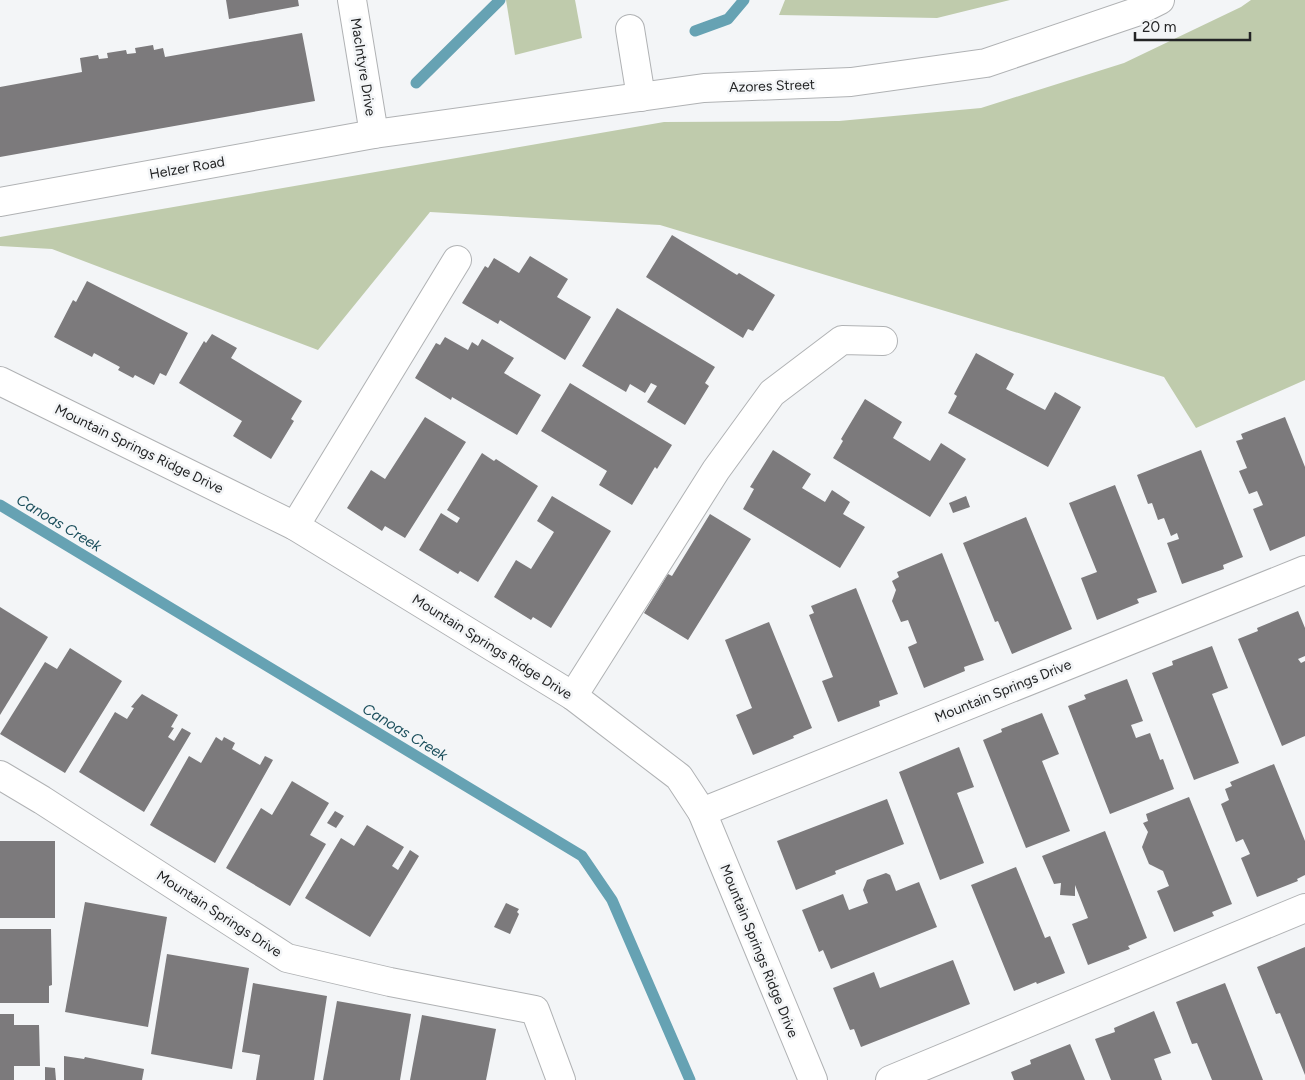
<svg xmlns="http://www.w3.org/2000/svg" width="1305" height="1080" viewBox="0 0 1305 1080" font-family="Figtree,sans-serif">
<style>
.green{fill:#bfcbac}
.lines{fill:none;stroke-linecap:round;stroke-linejoin:round}
.stream{stroke:#66a2b3;stroke-width:11}
.building{fill:#7c7a7c}
.minor-casing{stroke:#b0b2b4;stroke-width:30}
.minor{stroke:#fff;stroke-width:28}
.labels{text-anchor:middle;dominant-baseline:central;stroke-width:5;stroke-linejoin:round;paint-order:stroke}
.street-label{font-size:14px;fill:#232425;stroke:#f3f5f7}
.water-label{font-size:15px;font-style:italic;fill:#1d505d;stroke:#f3f5f7}
</style>
<rect width="100%" height="100%" fill="#f3f5f7"/>
<g class="green">
<path d="M506 0H575L582 38 515 55Z"/>
<path d="M785 0H1010L937 18 779 15Z"/>
<path d="M1251 0H1305V380L1196 428 1164 377 660 225 430 212 318 350 52 249 0 246V237L664 122 839 121 981 108 1124 63 1241 7Z"/>
</g>
<g class="lines">
<g class="stream">
<path d="M695 31 728 19 744 0"/>
<path d="M416 83 500 0"/>
<path d="M0 505 582 856 612 900 690 1080"/>
</g>
</g>
<g class="building">
<path d="M226 0H298L299 6 229 19Z"/>
<path d="M302 33 315 101 0 157V87L82 72 80 58 98 55 99 59 108 58 107 53 126 50 127 54 136 53 135 48 153 45 154 50 163 48 165 57Z"/>
<path d="M672 235 737 275 739 273 775 295 753 331 748 329 743 338 646 277Z"/>
<path d="M530 256 568 279 557 297 591 317 565 360 500 320 498 324 462 303 485 266 488 268 494 258 519 273Z"/>
<path d="M87 281 188 333 166 376 160 373 154 385 135 375 133 378 118 370 120 367 94 353 92 357 54 337 73 300 76 302Z"/>
<path d="M617 308 715 367 705 383 709 386 685 425 647 402 657 386 651 383 645 393 630 384 626 392 582 366Z"/>
<path d="M212 334 237 348 231 358 302 401 291 419 294 421 271 459 233 436 242 421 179 383 204 341 206 343Z"/>
<path d="M445 337 468 350 472 342 478 346 482 339 514 358 504 373 541 395 517 435 452 397 451 400 415 378 436 343 440 345Z"/>
<path d="M976 353 1014 374 1006 389 1045 410 1055 392 1081 407 1048 467 948 413 957 396 954 394Z"/>
<path d="M570 383 672 445 657 469 655 467 632 505 599 485 607 471 541 431Z"/>
<path d="M865 399 902 422 893 438 930 461 941 443 966 459 930 517 833 458 843 441 841 439Z"/>
<path d="M425 417 466 442 405 538 385 526 382 531 347 508 371 470 385 479Z"/>
<path d="M1285 417 1305 467V536L1270 551 1253 509 1263 505 1257 491 1249 494 1239 471 1247 468 1236 441 1243 439 1241 434Z"/>
<path d="M773 450 811 474 802 488 825 502 832 490 850 502 843 514 865 527 840 568 743 509 754 489 750 487Z"/>
<path d="M1201 450 1243 557 1223 565 1224 569 1182 584 1167 543 1179 539 1177 533 1171 536 1164 518 1158 520 1152 503 1148 504 1137 475Z"/>
<path d="M482 453 494 461 496 459 538 486 478 582 460 571 458 574 419 550 441 513 457 523 460 518 447 510Z"/>
<path d="M1115 485 1157 592 1137 599 1139 603 1097 620 1081 578 1097 572 1069 503Z"/>
<path d="M552 496 611 531 551 628 533 617 531 620 494 597 516 560 531 569 554 532 537 521Z"/>
<path d="M966 496 970 507 953 513 949 503Z"/>
<path d="M710 514 751 539 688 640 644 613 668 574 672 576Z"/>
<path d="M1026 517 1072 629 1012 654 998 621 995 622 963 543Z"/>
<path d="M942 553 984 660 964 667 965 671 924 688 908 647 917 643 908 620 901 622 892 601 896 590 892 581 899 577 897 572Z"/>
<path d="M856 588 898 694 879 701 880 706 838 722 822 681 833 677 809 615 814 613 811 606Z"/>
<path d="M0 607 48 637 0 715Z"/>
<path d="M1298 611 1305 628V656L1298 659 1301 663 1305 661V736L1282 746 1238 639 1258 631 1257 628Z"/>
<path d="M769 622 812 728 793 736 794 738 753 755 736 715 752 708 725 640Z"/>
<path d="M1212 646 1228 688 1212 694 1239 763 1194 780 1152 673 1173 665 1172 661Z"/>
<path d="M70 648 122 681 65 773 0 734 45 662 57 669Z"/>
<path d="M1127 679 1143 721 1131 725 1136 738 1150 733 1160 760 1163 759 1174 789 1110 814 1068 706 1086 699 1084 695Z"/>
<path d="M142 694 178 715 171 727 174 728 168 737 174 741 182 728 191 733 144 812 79 772 115 712 127 719 134 708 131 707Z"/>
<path d="M1042 713 1059 754 1042 761 1070 831 1026 848 983 740 1002 732 1001 729Z"/>
<path d="M216 737 222 741 224 737 235 743 232 749 260 765 265 756 273 760 215 863 150 825 189 756 201 763Z"/>
<path d="M959 747 974 787 957 793 984 863 940 880 899 772Z"/>
<path d="M1274 764 1305 841V875L1297 879 1298 881 1257 897 1241 858 1250 854 1243 839 1236 842 1221 804 1229 800 1225 789 1232 786 1230 782Z"/>
<path d="M292 781 329 803 310 835 326 844 290 906 226 868 261 808 272 815Z"/>
<path d="M1189 797 1232 904 1212 912 1214 916 1174 932 1157 891 1169 886 1163 871 1149 864 1142 847 1148 832 1143 823 1148 821 1146 814Z"/>
<path d="M887 799 904 844 835 871 836 874 796 890 777 841Z"/>
<path d="M335 811 344 816 336 828 327 823Z"/>
<path d="M367 825 404 847 392 866 398 870 410 850 419 856 370 937 305 898 341 838 354 846Z"/>
<path d="M1105 831 1147 938 1128 946 1130 949 1088 965 1072 924 1088 918 1075 885V896L1060 895 1061 883 1054 884 1042 856Z"/>
<rect x="0" y="841" width="55" height="77"/>
<path d="M1016 867 1045 938 1050 936 1065 973 1037 984 1036 982 1014 991 971 885Z"/>
<path d="M886 873 890 875 896 891 919 882 937 927 831 969 823 950 819 952 802 910 843 894 849 910 868 903 863 890 867 880Z"/>
<path d="M85 902 167 917 148 1027 65 1012Z"/>
<path d="M506 903 519 909 517 912 519 914 510 934 494 927Z"/>
<path d="M0 929H51L52 985 49 986V1003H0Z"/>
<path d="M1305 947V1075L1280 1013 1276 1014 1257 967Z"/>
<path d="M167 954 249 968 232 1069 151 1054Z"/>
<path d="M953 960 970 1004 861 1047 854 1029 850 1030 833 988 874 972 880 988Z"/>
<path d="M253 983 327 996 314 1080H256L260 1055 242 1052Z"/>
<path d="M1225 983 1263 1080H1212L1197 1043 1192 1044 1176 1002Z"/>
<path d="M337 1001 411 1014 400 1080H323Z"/>
<path d="M1154 1011 1171 1053 1154 1059 1162 1080H1111L1095 1039 1115 1032 1114 1028Z"/>
<path d="M0 1014H14V1025H39L40 1066H14V1080H0Z"/>
<path d="M422 1015 496 1029 486 1080H410Z"/>
<path d="M1070 1044 1085 1080H1014L1011 1072 1031 1064 1030 1060Z"/>
<path d="M64 1056 84 1059 85 1057 144 1069 142 1080H64Z"/>
<path d="M45 1067 55 1068 56 1080H45Z"/>
</g>
<g class="lines">
<defs>
<g id="minor">
<path d="M352 0 374 134"/>
<path d="M630 29 641 97"/>
<path d="M0 202 374 134 704 88 851 82 986 63 1136 12 1160 0"/>
<path d="M0 381 295 526 573 696 679 777 702 812 813 1080"/>
<path d="M295 526 457 260"/>
<path d="M573 696 716 470 772 393 842 340 883 341"/>
<path d="M0 775 42 800 287 958 390 982 535 1010 561 1080"/>
<path d="M702 812 1305 570"/>
<path d="M890 1080 1305 908"/>
</g>
</defs>
<use href="#minor" class="minor-casing"/>
<use href="#minor" class="minor"/>
</g>
<g class="labels">
<g class="street-label">
<text transform="translate(363 67) rotate(81)">MacIntyre Drive</text>
<text transform="translate(772 86) rotate(-2)">Azores Street</text>
<text transform="translate(187 168) rotate(-10)">Helzer Road</text>
<text transform="translate(139 449) rotate(26)">Mountain Springs Ridge Drive</text>
<text transform="translate(492 647) rotate(32)">Mountain Springs Ridge Drive</text>
<text transform="translate(1003 691) rotate(-22)">Mountain Springs Drive</text>
<text transform="translate(219 914) rotate(33)">Mountain Springs Drive</text>
<text transform="translate(759 951) rotate(68)">Mountain Springs Ridge Drive</text>
</g>
<g class="water-label">
<text transform="translate(59 523) rotate(31)">Canoas Creek</text>
<text transform="translate(405 732) rotate(31)">Canoas Creek</text>
</g>
</g>
<path d="M1135 32v8h115v-8" fill="none" stroke="#232425" stroke-width="2.5"/>
<text x="1142" y="32" font-size="15" fill="#232425" stroke="#f3f5f7" stroke-width="4" paint-order="stroke">20 m</text>
</svg>
